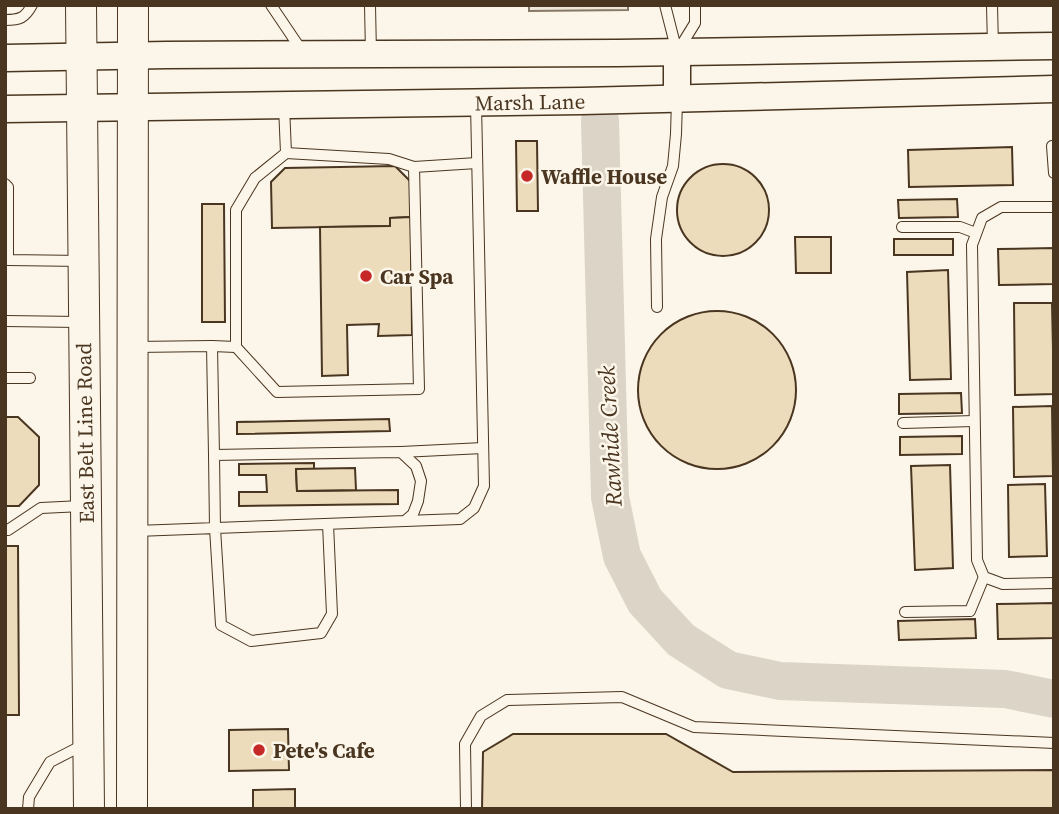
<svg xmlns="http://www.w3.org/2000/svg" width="1059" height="814" viewBox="0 0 1059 814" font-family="'Source Serif 4',serif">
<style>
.parking{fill:#ede7d9;stroke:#887966;stroke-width:2}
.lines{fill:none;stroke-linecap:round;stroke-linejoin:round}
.river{stroke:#dcd4c6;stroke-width:38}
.building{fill:#ecdcbc;stroke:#4a3520;stroke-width:2}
.service-casing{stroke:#4a3520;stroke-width:12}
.secondary-casing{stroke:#4a3520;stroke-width:29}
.primary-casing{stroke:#4a3520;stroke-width:32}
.service{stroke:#fbf6e9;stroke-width:10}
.secondary{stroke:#fbf6e9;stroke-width:26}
.primary{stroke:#fbf6e9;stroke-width:30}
.poi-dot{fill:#c62828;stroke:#fbf6e9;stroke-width:2.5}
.labels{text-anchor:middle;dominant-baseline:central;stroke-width:5;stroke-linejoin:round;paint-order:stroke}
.street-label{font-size:21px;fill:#4a3520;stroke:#fbf6e9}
.poi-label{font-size:21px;font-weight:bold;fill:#4a3520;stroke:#fbf6e9;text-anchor:start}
.water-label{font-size:23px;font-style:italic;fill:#4a3520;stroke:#fbf6e9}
</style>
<rect width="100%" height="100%" fill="#fbf6e9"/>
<path class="parking" d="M529 5H628V10L529 11Z"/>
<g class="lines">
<path class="river" d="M600 121 610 497 622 556 645 601 681 640 728 670 780 681 1005 689 1054 699"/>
</g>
<g class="building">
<path d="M516 141H537L538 211H517Z"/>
<path d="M1012 147 1013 185 909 187 908 150Z"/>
<circle cx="723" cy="210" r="46"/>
<path d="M395 166 411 182V217L390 218V226L272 228 271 182 285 168Z"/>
<path d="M957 199 958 217 899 218 898 200Z"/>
<path d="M202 204H224L225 322H202Z"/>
<path d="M411 217 412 335 378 336 379 324 347 325 348 375 322 376 320 227 390 226V218Z"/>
<path d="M795 237H831V273H796Z"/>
<rect x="894" y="239" width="59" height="16"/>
<path d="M1054 248V284L999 285 998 249Z"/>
<path d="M948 270 951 379 910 380 907 272Z"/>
<path d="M1014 303H1052L1054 394 1015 395Z"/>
<circle cx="717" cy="390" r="79"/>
<path d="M961 393 962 413 899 414V394Z"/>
<path d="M1052 406 1053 476 1014 477 1013 407Z"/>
<path d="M5 417H18L39 437V485L19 506H5Z"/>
<path d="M389 419 390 431 237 434V422Z"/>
<path d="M962 436V454L900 455V437Z"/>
<path d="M314 463V469H296L297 491 398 490V504L239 506V492H267L266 475H239V464Z"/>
<path d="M950 465 953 568 915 570 911 466Z"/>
<path d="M355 468 356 490 297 491 296 469Z"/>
<path d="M1045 484 1047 556 1009 557 1008 485Z"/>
<path d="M5 546H18L19 715H5Z"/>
<path d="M1054 603V638L998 639 997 604Z"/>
<path d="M975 619 976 638 899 640 898 621Z"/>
<path d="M288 729 289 770 229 771V730Z"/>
<path d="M513 734H666L733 772 1054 770V809H482L483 752Z"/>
<path d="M295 789V809H253V790Z"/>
</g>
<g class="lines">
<defs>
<g id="service">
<path d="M271 5 302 51"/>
<path d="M370 5 371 54"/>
<path d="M665 5 677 52"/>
<path d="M992 5 993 47"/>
<path d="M5 20C20 20 25 18 32 5"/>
<path d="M679 49 695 23V5"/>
<path d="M1052 146 1054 173"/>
<path d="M286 153 389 159 414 167 477 163"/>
<path d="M5 184 8 187V260L82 261"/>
<path d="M1054 207H1001L982 218 972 245 977 560 984 577 1003 584 1054 583"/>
<path d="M902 227H960L976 233"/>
<path d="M657 307 656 239 662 197 673 166 676 134 677 100"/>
<path d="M5 321 79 322"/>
<path d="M212 346 236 347V210L255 178 286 153 284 106"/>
<path d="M135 347 212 346 214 455"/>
<path d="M236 347 277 392 419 389 414 167"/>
<path d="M5 378H30"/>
<path d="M903 423 974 421"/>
<path d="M401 452 483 448"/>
<path d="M405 521 460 519 474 508 484 486 476 104"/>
<path d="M5 530H8L41 508 82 506"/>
<path d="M136 531C226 528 315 524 405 521L413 514 418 501 421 481 416 466 401 452 214 455 215 528 221 625 251 641 321 633 332 614 328 524"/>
<path d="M905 612 970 611 984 577"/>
<path d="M28 809 29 797 50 762 85 744"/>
<path d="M466 809 465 744 481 716 507 700 622 697 694 727 1054 743"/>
</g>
<g id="secondary">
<path d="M5 58 167 55 618 53 1054 46"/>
<path d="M677 99V52"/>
<path d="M5 109 582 101 1054 89"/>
</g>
<g id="primary">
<path d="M81 5 89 809"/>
<path d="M132 809 133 5"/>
</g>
</defs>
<use href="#service" class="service-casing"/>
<use href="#secondary" class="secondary-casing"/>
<use href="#primary" class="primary-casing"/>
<use href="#service" class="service"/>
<use href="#secondary" class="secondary"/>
<use href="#primary" class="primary"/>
</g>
<g class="poi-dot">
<circle cx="527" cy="176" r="7"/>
<circle cx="366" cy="276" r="7"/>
<circle cx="259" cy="750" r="7"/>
</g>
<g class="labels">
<g class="street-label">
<text transform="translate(530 102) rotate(-1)">Marsh Lane</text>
<text transform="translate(85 433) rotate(-91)">East Belt Line Road</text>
</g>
<g class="poi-label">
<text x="541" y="176">Waffle House</text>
<text x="380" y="276">Car Spa</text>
<text x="273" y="750">Pete's Cafe</text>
</g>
<g class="water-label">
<text transform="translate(610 436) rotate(-93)">Rawhide Creek</text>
</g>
</g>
<rect width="1059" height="814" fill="none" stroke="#4a3520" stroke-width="14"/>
</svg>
